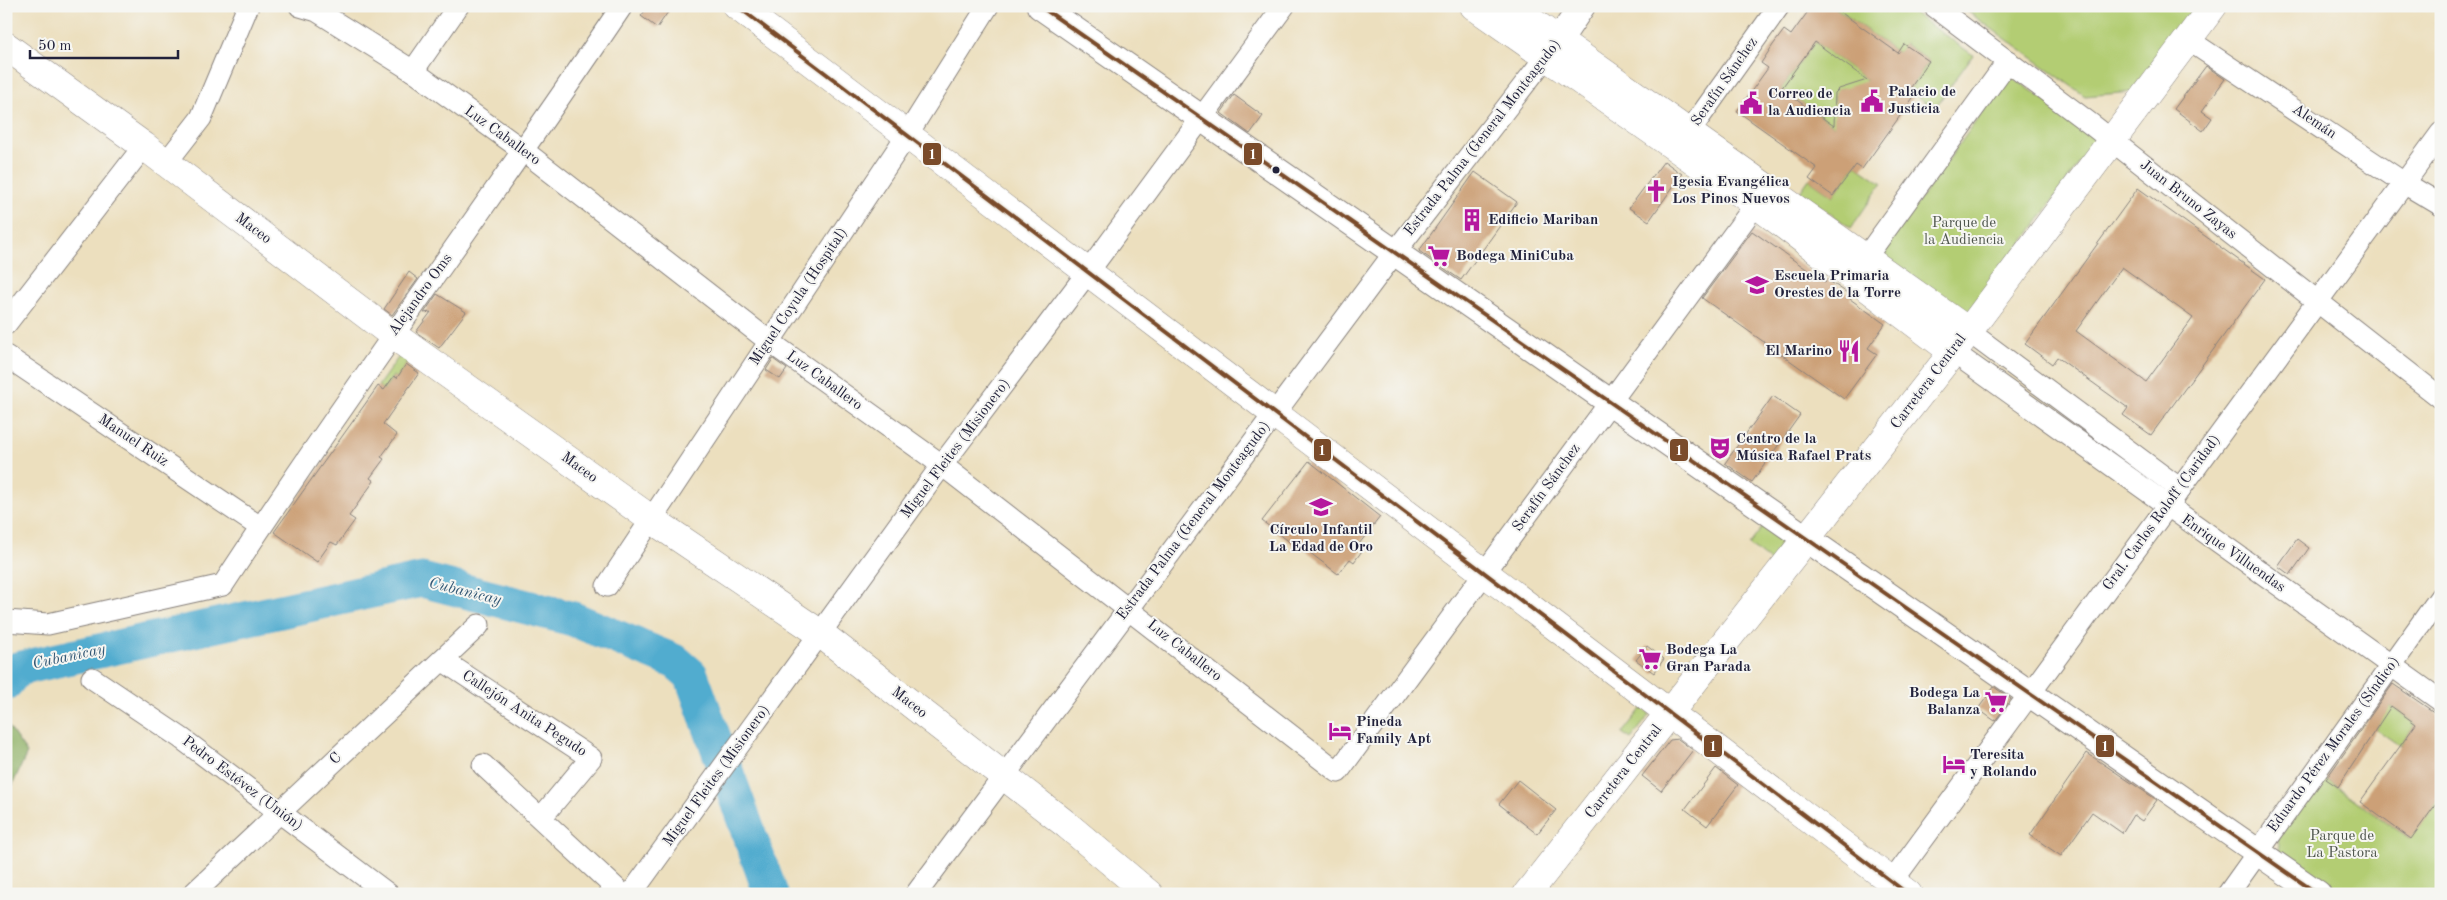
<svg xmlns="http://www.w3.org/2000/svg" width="2447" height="900" viewBox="0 0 2447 900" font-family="'Old Standard TT',serif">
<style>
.green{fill:#b3cd73;stroke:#6a7857}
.forest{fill:#8eb065;stroke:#586950}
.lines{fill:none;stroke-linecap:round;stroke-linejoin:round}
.river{stroke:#51accf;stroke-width:35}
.building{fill:#cca077;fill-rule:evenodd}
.minor-casing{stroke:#87807c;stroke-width:23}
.tertiary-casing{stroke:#87807c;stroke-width:28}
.secondary-casing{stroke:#87807c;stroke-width:29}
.primary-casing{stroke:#87807c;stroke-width:29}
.minor{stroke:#fff;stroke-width:21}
.tertiary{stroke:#fff;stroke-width:26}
.secondary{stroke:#fff;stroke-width:28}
.primary{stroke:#fff;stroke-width:28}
.bus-1-casing{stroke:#f6f6f2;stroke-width:8}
.bus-1{stroke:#7a4b2a;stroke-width:4}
.bus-dot{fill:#22223b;stroke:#f6f6f2;stroke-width:2}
.labels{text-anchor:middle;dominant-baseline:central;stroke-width:4;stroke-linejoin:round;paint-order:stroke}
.street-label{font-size:15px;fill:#22223b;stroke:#f6f6f2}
.poi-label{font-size:15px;font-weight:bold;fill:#22223b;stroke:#f6f6f2;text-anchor:start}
.park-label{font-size:15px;fill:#4e554c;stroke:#f6f6f2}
.water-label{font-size:16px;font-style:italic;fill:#355976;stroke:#f6f6f2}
.line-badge{stroke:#f6f6f2;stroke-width:2}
.badge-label{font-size:14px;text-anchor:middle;font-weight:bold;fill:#fff}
</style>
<rect width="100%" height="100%" fill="#f6f6f2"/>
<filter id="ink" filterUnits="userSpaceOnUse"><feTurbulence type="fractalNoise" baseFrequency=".02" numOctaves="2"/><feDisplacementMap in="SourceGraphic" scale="10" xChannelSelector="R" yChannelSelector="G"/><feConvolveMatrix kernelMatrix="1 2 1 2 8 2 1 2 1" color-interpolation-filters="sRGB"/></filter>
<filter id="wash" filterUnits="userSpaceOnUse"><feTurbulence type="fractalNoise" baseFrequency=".0096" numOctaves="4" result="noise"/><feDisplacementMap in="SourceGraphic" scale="20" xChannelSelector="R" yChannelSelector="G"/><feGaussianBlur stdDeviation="1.12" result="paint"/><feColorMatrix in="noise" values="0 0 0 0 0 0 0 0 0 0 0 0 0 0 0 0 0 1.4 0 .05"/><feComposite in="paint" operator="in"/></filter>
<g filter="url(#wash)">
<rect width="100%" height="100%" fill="#ecdfbe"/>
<g class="green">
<path d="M1833 6H1904L1973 55 1934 109 1909 90 1929 61 1905 44 1898 53Z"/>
<path d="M1960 6H2195L2132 92 2085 96Z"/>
<path d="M1815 42 1867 80 1856 95C1848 90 1842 84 1835 93V102L1845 111 1834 126 1781 89Z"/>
<path d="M2009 75 2098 137 1968 320 1879 257Z"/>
<path d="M1856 165 1882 183 1851 228 1800 192 1809 179 1833 196Z"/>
<path d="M400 355 408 361 397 378 393 376 384 390 378 386Z"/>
<path d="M1768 520 1792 539 1773 564 1749 545Z"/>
<path d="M2386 703 2416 724 2400 746 2376 729 2379 725 2374 721Z"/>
<path d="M1642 708 1650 714 1631 739 1622 733Z"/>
<path d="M2320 775 2410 839 2441 797V891L2438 894H2331L2281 855 2277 835Z"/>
</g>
<path class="forest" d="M6 723 27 753 6 799Z"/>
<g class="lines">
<path class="river" d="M6 683 17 669 422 580 573 619 676 662 691 675 771 894"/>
</g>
<g id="blocks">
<g class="building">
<path d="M649 6H672L657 28 641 16Z"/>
<path d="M1812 6H1832L1898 53 1904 44 1929 61 1909 90 1915 95 1862 169 1856 165 1833 196 1809 179 1817 168 1737 111 1768 68 1761 63 1773 45 1784 30 1791 35ZM1815 42 1867 80 1839 89 1835 93 1834 126 1781 89Z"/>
<path d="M2206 66 2225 79 2202 111 2212 118 2203 131 2174 109Z"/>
<path d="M1234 95 1263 116 1250 134 1221 113Z"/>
<path d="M1664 161 1682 174 1649 221 1629 208Z"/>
<path d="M1475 172 1517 202 1461 280 1419 251Z"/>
<path d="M2138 188 2265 279 2151 435 2123 415 2128 408 2057 357 2052 364 2025 344ZM2122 267 2193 318 2146 382 2076 331Z"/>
<path d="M1752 231 1825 282 1826 279 1852 296 1850 299 1885 324 1868 348 1877 354 1844 399 1702 298Z"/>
<path d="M409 272 418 279 392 315 384 309Z"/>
<path d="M437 294 466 312 439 348 416 332 431 312 424 313Z"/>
<path d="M773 359 787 369 780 379 766 370Z"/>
<path d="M406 364 419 373 383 424 397 435 381 457 384 459 370 478 374 481 349 516 355 520 337 545 331 542 317 562 274 532 378 386 384 390 394 376 397 378Z"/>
<path d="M1773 396 1800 415 1752 482 1725 463Z"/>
<path d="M1309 461 1380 517 1359 544 1364 548 1354 562 1350 559 1338 574 1301 546 1299 549 1262 521Z"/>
<path d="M2297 539 2309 548 2290 575 2278 566Z"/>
<path d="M1647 646 1664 659 1654 673 1636 660Z"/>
<path d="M2393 684 2441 717V797L2411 839 2360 802 2416 724 2391 706 2338 787 2326 779Z"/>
<path d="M1994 687 2011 699 1995 721 1978 709Z"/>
<path d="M1678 739 1693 750 1661 791 1642 776 1670 740Z"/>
<path d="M2087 753 2157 800 2142 821 2133 815 2122 833 2092 812 2061 856 2030 835Z"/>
<path d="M1716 768 1738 785 1707 826 1685 809Z"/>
<path d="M1518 780 1556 810 1537 834 1499 804Z"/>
</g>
</g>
</g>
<g filter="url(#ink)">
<use href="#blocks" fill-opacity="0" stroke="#87807c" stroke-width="1"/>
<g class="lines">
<defs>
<g id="minor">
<path d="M300 6 317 11 413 71 524 151 770 342 942 465 1338 772 1756 204"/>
<path d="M1934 6 2092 125 2441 398"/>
<path d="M2187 39 2404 183 2441 205"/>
<path d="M413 71 458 6"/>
<path d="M1689 132 1779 6"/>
<path d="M166 163 201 118 248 6"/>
<path d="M1866 257 2008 61"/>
<path d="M6 324 144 146"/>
<path d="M1968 331 2180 489"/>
<path d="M1953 352 2441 701"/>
<path d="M6 356 260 527"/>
<path d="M607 586 907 135 988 6"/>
<path d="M6 621 48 624 223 585C351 389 491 201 622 6"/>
<path d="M442 660 591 758 541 818"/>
<path d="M92 678 181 738 388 894"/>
<path d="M483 765 622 894"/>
<path d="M193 894 479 625"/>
<path d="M631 894 942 465 1088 272 1284 6"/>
<path d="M916 894 1395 252 1555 45"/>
<path d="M1883 894 2441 133"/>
<path d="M2228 894 2441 596"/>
</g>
<g id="tertiary">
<path d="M1040 6 2318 894"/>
<path d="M1559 40 1582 6"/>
</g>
<g id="secondary">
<path d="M737 6 1908 894"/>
<path d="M1474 6 1756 204 1953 352"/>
<path d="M1510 6 1968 331"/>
<path d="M6 46 144 146 393 335 651 519 821 634 1067 825 1149 894"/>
</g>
<path id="primary" d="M1527 894 1953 352 2213 6"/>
</defs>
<use href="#minor" class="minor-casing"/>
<use href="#tertiary" class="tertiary-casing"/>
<use href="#secondary" class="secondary-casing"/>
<use href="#primary" class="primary-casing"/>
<use href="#minor" class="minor"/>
<use href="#tertiary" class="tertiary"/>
<use href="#secondary" class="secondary"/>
<use href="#primary" class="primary"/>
<defs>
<g id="bus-1">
<path d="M737 6 1908 894"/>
<path d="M1040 6 2318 894"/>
</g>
</defs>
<use href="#bus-1" class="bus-1-casing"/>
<use href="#bus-1" class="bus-1"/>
</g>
</g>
<defs>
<symbol id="civic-bare" viewBox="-9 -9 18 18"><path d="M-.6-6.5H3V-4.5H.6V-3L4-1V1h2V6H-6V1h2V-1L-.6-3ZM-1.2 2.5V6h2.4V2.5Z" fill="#b5179e" stroke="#f6f6f2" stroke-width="2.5" paint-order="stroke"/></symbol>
<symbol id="church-bare" viewBox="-9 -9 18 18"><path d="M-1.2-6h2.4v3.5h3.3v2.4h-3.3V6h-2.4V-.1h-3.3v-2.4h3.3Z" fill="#b5179e" stroke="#f6f6f2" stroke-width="2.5" paint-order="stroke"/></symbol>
<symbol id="building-bare" viewBox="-9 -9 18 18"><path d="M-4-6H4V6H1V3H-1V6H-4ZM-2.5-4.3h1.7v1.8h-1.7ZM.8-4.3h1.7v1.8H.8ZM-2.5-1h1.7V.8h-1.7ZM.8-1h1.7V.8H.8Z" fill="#b5179e" stroke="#f6f6f2" stroke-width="2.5" paint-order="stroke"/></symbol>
<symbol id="supermarket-bare" viewBox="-9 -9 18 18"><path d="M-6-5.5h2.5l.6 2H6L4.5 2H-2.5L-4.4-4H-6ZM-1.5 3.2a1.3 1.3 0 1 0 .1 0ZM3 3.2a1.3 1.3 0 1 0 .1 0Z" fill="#b5179e" stroke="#f6f6f2" stroke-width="2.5" paint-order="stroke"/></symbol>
<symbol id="school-bare" viewBox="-9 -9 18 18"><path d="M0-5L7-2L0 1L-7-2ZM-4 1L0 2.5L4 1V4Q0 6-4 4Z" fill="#b5179e" stroke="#f6f6f2" stroke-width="2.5" paint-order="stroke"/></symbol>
<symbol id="restaurant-bare" viewBox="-9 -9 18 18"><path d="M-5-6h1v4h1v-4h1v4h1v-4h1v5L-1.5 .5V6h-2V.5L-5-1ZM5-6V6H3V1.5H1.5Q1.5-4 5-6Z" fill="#b5179e" stroke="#f6f6f2" stroke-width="2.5" paint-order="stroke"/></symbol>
<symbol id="theatre-bare" viewBox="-9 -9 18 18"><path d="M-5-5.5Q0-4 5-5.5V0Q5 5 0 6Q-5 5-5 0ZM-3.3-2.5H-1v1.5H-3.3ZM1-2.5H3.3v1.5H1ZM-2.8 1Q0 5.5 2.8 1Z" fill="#b5179e" stroke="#f6f6f2" stroke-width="2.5" paint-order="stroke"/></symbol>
<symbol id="hotel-bare" viewBox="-9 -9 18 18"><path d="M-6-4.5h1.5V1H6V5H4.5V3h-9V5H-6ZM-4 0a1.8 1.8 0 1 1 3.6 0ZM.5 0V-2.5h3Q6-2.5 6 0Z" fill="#b5179e" stroke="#f6f6f2" stroke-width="2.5" paint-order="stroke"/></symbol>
</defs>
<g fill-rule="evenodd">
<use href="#civic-bare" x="1856" y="85" width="32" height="32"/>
<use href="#civic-bare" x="1735" y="87" width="32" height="32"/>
<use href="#church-bare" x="1640" y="175" width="32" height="32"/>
<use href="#building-bare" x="1456" y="204" width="32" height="32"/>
<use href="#supermarket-bare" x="1423" y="240" width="32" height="32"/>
<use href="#school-bare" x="1741" y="269" width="32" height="32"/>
<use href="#restaurant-bare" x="1833" y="335" width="32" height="32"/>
<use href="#theatre-bare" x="1704" y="432" width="32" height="32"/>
<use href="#school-bare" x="1305" y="491" width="32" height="32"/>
<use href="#supermarket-bare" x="1634" y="643" width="32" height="32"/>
<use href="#supermarket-bare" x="1980" y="686" width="32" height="32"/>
<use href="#hotel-bare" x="1324" y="715" width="32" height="32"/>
<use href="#hotel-bare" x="1938" y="748" width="32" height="32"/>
</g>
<circle class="bus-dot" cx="1276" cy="170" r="4.5"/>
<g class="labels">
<g class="street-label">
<text transform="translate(1725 82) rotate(-55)">Serafín Sánchez</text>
<text transform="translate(2314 122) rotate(34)">Alemán</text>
<text transform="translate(502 136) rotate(36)">Luz Caballero</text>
<text transform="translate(1483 138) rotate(-52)">Estrada Palma (General Monteagudo)</text>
<text transform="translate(2188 200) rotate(38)">Juan Bruno Zayas</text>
<text transform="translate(253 229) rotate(37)">Maceo</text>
<text transform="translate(421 295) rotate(-54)">Alejandro Oms</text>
<text transform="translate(799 297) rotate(-56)">Miguel Coyula (Hospital)</text>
<text transform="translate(824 381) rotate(36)">Luz Caballero</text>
<text transform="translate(1929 382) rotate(-53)">Carretera Central</text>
<text transform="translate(133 441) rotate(34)">Manuel Ruiz</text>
<text transform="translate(956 449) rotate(-53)">Miguel Fleites (Misionero)</text>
<text transform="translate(579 468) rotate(36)">Maceo</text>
<text transform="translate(1547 488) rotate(-54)">Serafín Sánchez</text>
<text transform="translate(2162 513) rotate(-54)">Gral. Carlos Roloff (Caridad)</text>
<text transform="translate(1194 521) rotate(-53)">Estrada Palma (General Monteagudo)</text>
<text transform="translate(2233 554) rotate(35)">Enrique Villuendas</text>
<text transform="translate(1184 651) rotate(38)">Luz Caballero</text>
<text transform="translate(909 703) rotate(38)">Maceo</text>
<text transform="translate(524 714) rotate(33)">Callejón Anita Pegudo</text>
<text transform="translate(2334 745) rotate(-54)">Eduardo Pérez Morales (Síndico)</text>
<text transform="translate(336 759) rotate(-43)">C</text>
<text transform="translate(1624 772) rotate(-52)">Carretera Central</text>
<text transform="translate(717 776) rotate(-54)">Miguel Fleites (Misionero)</text>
<text transform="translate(242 784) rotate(37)">Pedro Estévez (Unión)</text>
</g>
<g class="poi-label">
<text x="1888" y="92">Palacio de<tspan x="1888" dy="17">Justicia</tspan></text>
<text x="1768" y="94">Correo de<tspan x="1768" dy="17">la Audiencia</tspan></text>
<text x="1672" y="182">Igesia Evangélica<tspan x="1672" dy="17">Los Pinos Nuevos</tspan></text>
<text x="1488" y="220">Edificio Mariban</text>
<text x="1456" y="256">Bodega MiniCuba</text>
<text x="1774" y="276">Escuela Primaria<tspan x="1774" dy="17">Orestes de la Torre</tspan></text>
<text x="1832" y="351" text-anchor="end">El Marino</text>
<text x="1736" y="439">Centro de la<tspan x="1736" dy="17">Música Rafael Prats</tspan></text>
<text x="1321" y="530" text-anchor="middle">Círculo Infantil<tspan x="1321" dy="17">La Edad de Oro</tspan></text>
<text x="1666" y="650">Bodega La<tspan x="1666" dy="17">Gran Parada</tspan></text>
<text x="1980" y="693" text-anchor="end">Bodega La<tspan x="1980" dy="17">Balanza</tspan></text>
<text x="1356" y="722">Pineda<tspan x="1356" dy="17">Family Apt</tspan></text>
<text x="1970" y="755">Teresita<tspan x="1970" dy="17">y Rolando</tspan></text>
</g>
<g class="park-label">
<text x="1964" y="223">Parque de<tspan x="1964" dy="17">la Audiencia</tspan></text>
<text x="2342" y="836">Parque de<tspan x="2342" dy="17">La Pastora</tspan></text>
</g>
<g class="water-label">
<text transform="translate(465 592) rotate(14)">Cubanicay</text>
<text transform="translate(69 657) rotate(-12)">Cubanicay</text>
</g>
</g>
<g class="line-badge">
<rect x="922" y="142" width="20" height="24" rx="5" fill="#7a4b2a"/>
<rect x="1243" y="142" width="20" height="24" rx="5" fill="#7a4b2a"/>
<rect x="1313" y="438" width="19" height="24" rx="5" fill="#7a4b2a"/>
<rect x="1669" y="438" width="20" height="24" rx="5" fill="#7a4b2a"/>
<rect x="1703" y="734" width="20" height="24" rx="5" fill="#7a4b2a"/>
<rect x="2095" y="734" width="20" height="24" rx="5" fill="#7a4b2a"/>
</g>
<g class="badge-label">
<text x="932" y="159">1</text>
<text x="1253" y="159">1</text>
<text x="1322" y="455">1</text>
<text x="1679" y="455">1</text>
<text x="1713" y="751">1</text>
<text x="2105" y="751">1</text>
</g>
<rect width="2447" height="900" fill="none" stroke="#f6f6f2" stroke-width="25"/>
<path d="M30 50v8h148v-8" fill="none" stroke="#22223b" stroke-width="2.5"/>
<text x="38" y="50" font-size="15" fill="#22223b" stroke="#f6f6f2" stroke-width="4" paint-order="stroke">50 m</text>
</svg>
